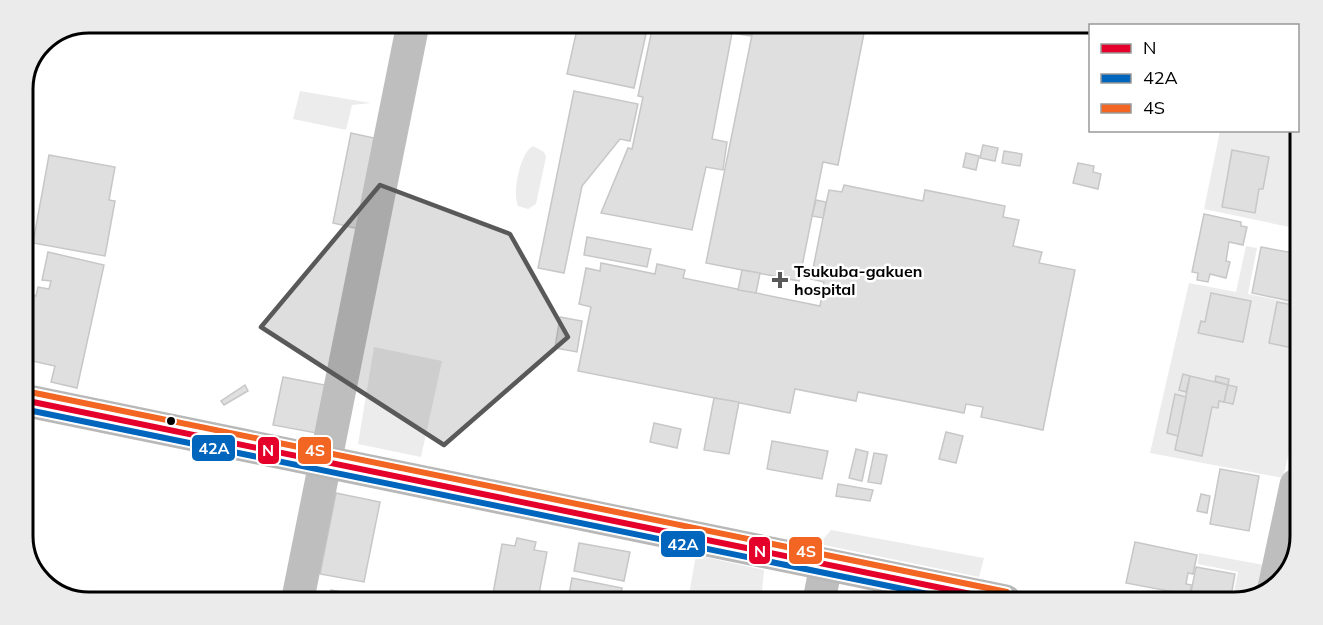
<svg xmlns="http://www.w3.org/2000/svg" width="1323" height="625" viewBox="0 0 1323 625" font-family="Mulish,sans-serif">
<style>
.green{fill:#ececec}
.building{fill:#dfdfdf;stroke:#c7c7c7;stroke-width:1.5}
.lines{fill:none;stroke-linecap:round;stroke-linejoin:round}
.street{stroke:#bebebe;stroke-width:33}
.secondary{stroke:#b8b8b8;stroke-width:33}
.bus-1-casing{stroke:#fff;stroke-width:10}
.bus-2-casing{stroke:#fff;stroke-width:10}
.bus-3-casing{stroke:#fff;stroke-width:10}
.bus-1{stroke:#e4002b;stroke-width:6}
.bus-2{stroke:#0065bd;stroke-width:6}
.bus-3{stroke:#f26522;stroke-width:6}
.marked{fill:#595959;fill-opacity:0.2;stroke:#595959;stroke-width:4.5;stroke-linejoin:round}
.poi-dot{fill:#595959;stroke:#fff;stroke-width:2}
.bus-dot{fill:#000;stroke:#fff;stroke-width:2}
.labels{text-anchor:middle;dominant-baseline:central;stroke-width:5;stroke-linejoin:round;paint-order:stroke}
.poi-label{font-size:16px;font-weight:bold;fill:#000;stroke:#fff;text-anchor:start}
.rim{fill:none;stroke:#000;stroke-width:3}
.line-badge{stroke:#fff;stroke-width:2}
.badge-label{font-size:16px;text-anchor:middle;font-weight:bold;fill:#fff}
</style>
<rect width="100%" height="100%" fill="#fff"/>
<g class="green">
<path d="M1298 77 1300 84 1299 229 1204 209 1220 131 1298 130Z"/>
<path d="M300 91 371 103 352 105 346 130 293 119Z"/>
<path d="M533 146 544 152 546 157 536 204 528 209 518 206C512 193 520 152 533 146Z"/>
<path d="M1246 246 1257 248 1248 294 1298 304 1297 418 1283 478 1150 453 1189 283 1236 292Z"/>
<path d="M374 347 442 361 421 457 358 444Z"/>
<path d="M831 530 984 558 979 577 819 544Z"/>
<path d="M1199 553 1264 565 1257 596 1232 602 1238 572 1198 564Z"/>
<path d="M696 555 764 570 762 591 793 597 792 601 754 600 716 593 714 598 688 600Z"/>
</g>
<g class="building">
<path d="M324 24H374L372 33Z"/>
<path d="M578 25H648L634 88 567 74Z"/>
<path d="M653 25H752L751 36 732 33 712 139 727 142 723 170 706 167 692 230 601 213 628 148 632 149 643 97 638 96Z"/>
<path d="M754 25 853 26 852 31 864 33 838 165 823 162 799 281 706 263Z"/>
<path d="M574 91 638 104 630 141 620 139 582 186 564 273 538 268Z"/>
<path d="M351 133 374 138 359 229 333 223Z"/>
<path d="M983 145 998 148 995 161 980 158Z"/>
<path d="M1232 150 1269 157 1263 189H1259L1255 213 1222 207Z"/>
<path d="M1004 151 1022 154 1020 166 1002 163Z"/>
<path d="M966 153 979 156 976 170 963 167Z"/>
<path d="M49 155 115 167 109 200 115 201 105 256 33 243Z"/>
<path d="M1078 163 1094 166 1093 172 1101 174 1098 189 1073 183Z"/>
<path d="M844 185 923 201 925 190 1005 206 1003 217 1019 220 1013 246 1042 252 1039 263 1075 270 1043 430 981 417 983 407 966 404 964 413 858 392 856 401 795 389 790 413 578 371 591 307 579 304 586 268 600 271 601 263 655 274 657 264 685 270 683 278 820 306 824 282 811 279 823 218 829 190 842 192Z"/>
<path d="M816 200 826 202 823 218 812 216Z"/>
<path d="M23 213 28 214 23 241Z"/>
<path d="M1204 214 1241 222V226L1247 227 1243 245 1229 242 1226 261 1230 262 1226 278 1210 274 1208 282 1197 280 1198 273 1192 272Z"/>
<path d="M587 237 651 249 647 267 584 255Z"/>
<path d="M1261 247 1299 254 1298 288 1295 302 1252 293Z"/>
<path d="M48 252 104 265 77 388 51 382 55 366 23 359 25 346H23V293L36 296 38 287 49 289 51 281 42 280Z"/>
<path d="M742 270 760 273 756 293 738 290Z"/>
<path d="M1211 293 1251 301 1243 342 1198 333 1201 321 1205 322Z"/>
<path d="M1277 302 1298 306V349L1269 343Z"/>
<path d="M560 317 582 321 577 352 555 348Z"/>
<path d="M1183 374 1190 376 1186 392 1179 390Z"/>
<path d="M1190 376 1228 385 1224 402 1219 401 1218 408 1212 407 1202 456 1175 450Z"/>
<path d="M1216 376 1229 379 1228 385 1215 381Z"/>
<path d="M283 377 325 385 316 433 273 425Z"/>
<path d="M245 385 248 391 224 405 221 401Z"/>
<path d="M1228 385 1237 387 1233 404 1224 402Z"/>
<path d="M1175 394 1186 397 1178 436 1167 433Z"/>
<path d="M714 398 739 402 729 454 704 450Z"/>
<path d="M654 423 681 429 677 448 650 442Z"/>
<path d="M946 432 963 436 956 463 939 459Z"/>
<path d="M772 441 828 451 822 479 767 469Z"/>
<path d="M856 449 868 452 862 481 849 478Z"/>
<path d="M874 453 887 455 881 484 868 482Z"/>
<path d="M1220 469 1259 476 1249 531 1210 524Z"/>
<path d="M838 484 873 490 870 501 836 496Z"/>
<path d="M336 493 380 502 364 582 320 574Z"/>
<path d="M1201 494 1210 496 1207 513 1197 511Z"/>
<path d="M517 538 536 542 534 550 547 552 538 599H492L502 544 515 546Z"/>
<path d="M1135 542 1197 555 1193 574 1188 573 1186 584 1192 585 1189 595 1126 583Z"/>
<path d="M579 543 630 552 624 581 574 571Z"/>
<path d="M1196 567 1235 574 1230 602H1189Z"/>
<path d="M572 578 622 588 620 600H568Z"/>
<path d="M331 590 382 599 329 598Z"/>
<path d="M858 592 875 595 874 601H853L854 598H857Z"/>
</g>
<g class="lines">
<g class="street">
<path d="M1274 588 1296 485"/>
<path d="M298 598 413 24"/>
<path d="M819 601 826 565"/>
</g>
<path class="secondary" d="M23 400 1005 601"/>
<defs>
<path id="bus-1" d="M23 400 1005 601"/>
<path id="bus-2" d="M23 409 962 601"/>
<path id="bus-3" d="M25 391 1007 592"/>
</defs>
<use href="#bus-1" class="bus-1-casing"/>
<use href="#bus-2" class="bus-2-casing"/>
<use href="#bus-3" class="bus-3-casing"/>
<use href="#bus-1" class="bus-1"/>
<use href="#bus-2" class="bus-2"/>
<use href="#bus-3" class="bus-3"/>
</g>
<path class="marked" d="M380 185 510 234 568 337 444 445 261 327Z"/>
<path class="poi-dot" d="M777 271h6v6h6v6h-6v6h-6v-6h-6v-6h6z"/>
<circle class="bus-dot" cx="171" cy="421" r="5"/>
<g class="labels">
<g class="poi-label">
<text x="794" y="271">Tsukuba-gakuen<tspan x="794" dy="18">hospital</tspan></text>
</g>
</g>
<path d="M0 0H1323V625H0ZM89 33H1234A56 56 0 0 1 1290 89V536A56 56 0 0 1 1234 592H89A56 56 0 0 1 33 536V89A56 56 0 0 1 89 33Z" fill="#ebebeb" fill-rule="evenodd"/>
<path class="rim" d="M89 33H1234A56 56 0 0 1 1290 89V536A56 56 0 0 1 1234 592H89A56 56 0 0 1 33 536V89A56 56 0 0 1 89 33Z"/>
<g class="line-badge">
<rect x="191" y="434" width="45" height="28" rx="6" fill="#0065bd"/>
<rect x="257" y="436" width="23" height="29" rx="6" fill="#e4002b"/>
<rect x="297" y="436" width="35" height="29" rx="6" fill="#f26522"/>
<rect x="660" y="530" width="46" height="28" rx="6" fill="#0065bd"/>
<rect x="748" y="536" width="23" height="29" rx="6" fill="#e4002b"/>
<rect x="788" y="536" width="35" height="29" rx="6" fill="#f26522"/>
</g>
<g class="badge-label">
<text x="214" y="454">42A</text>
<text x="268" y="456">N</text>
<text x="315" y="456">4S</text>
<text x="683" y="550">42A</text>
<text x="760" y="557">N</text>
<text x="806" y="557">4S</text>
</g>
<rect x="1089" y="24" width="210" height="108" fill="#ffffff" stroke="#999999" stroke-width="1.5"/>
<rect x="1101" y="44" width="30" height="9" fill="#e4002b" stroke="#999999" stroke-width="1.5"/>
<text x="1143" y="54" font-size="18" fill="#000000">N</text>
<rect x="1101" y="74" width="30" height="9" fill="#0065bd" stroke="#999999" stroke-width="1.5"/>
<text x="1143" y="84" font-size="18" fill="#000000">42A</text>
<rect x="1101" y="104" width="30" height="9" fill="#f26522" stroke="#999999" stroke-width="1.5"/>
<text x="1143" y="114" font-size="18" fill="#000000">4S</text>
</svg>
